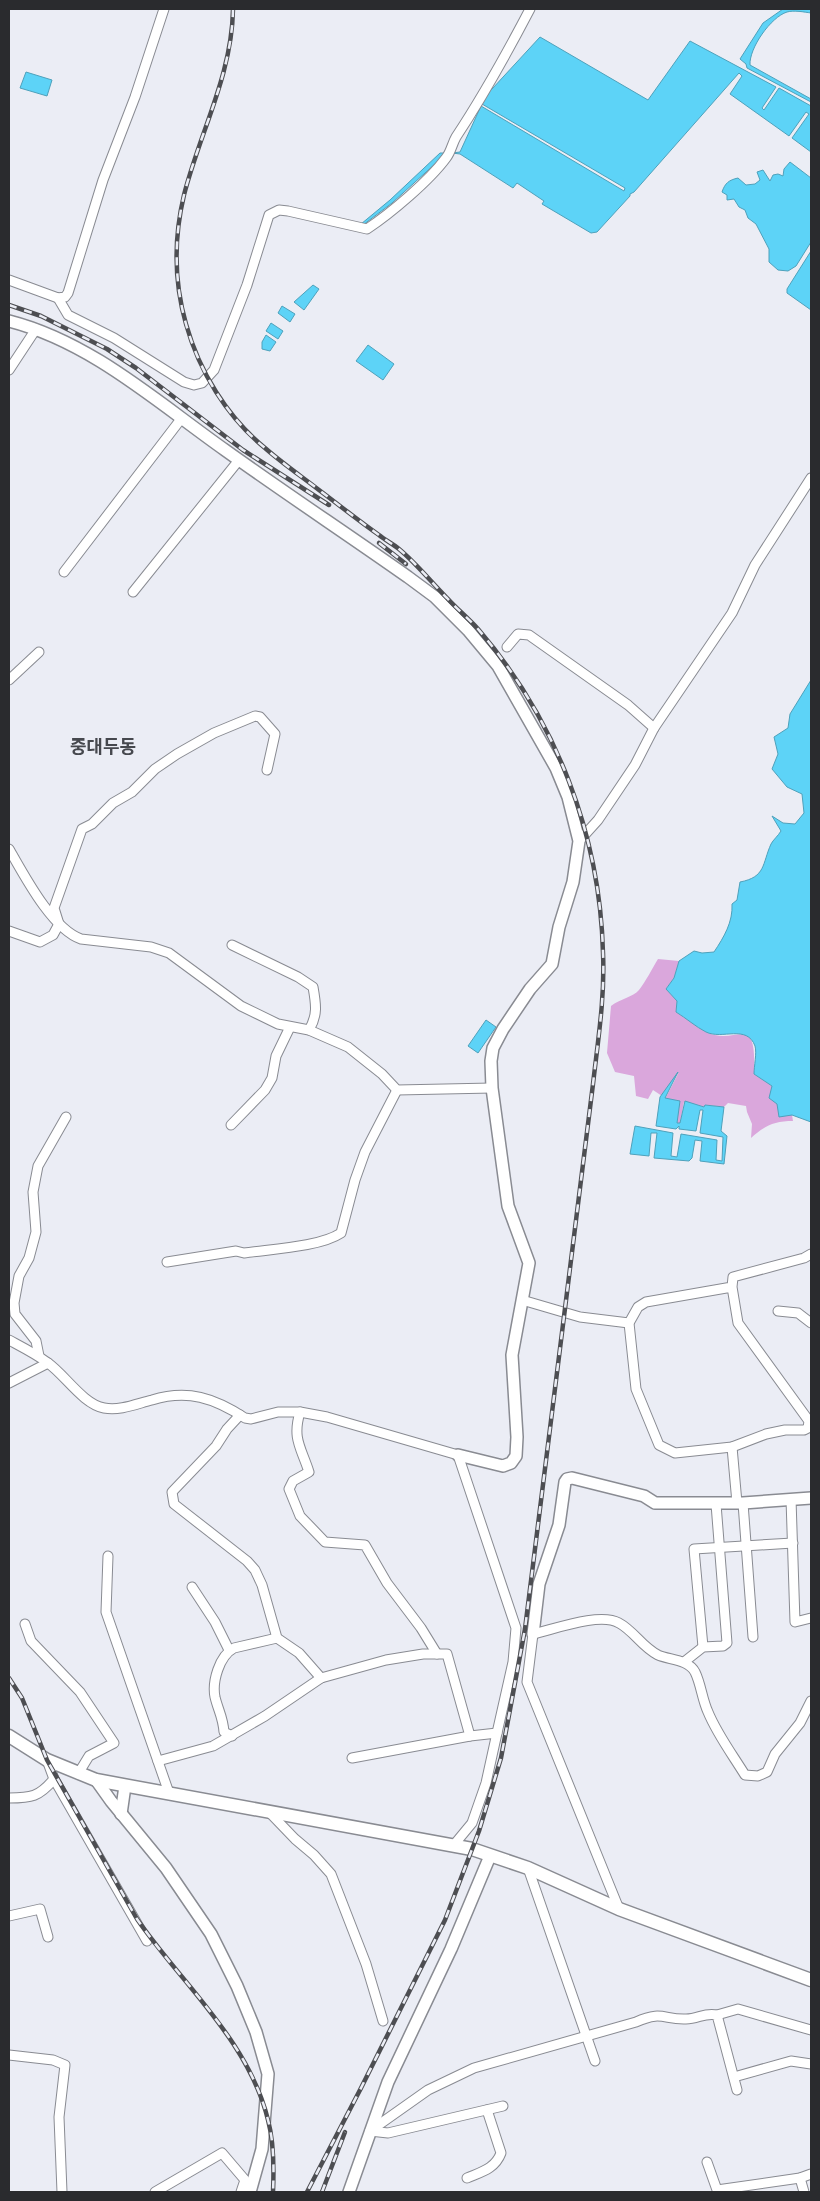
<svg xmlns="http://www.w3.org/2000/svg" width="820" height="2201" viewBox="0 0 820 2201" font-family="Inter,'Noto Sans KR',sans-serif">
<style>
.green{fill:#daa7dc}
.water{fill:#5dd3f7;stroke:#4ea1bb}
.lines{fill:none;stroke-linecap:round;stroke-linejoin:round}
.minor-casing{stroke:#898b92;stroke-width:11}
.tertiary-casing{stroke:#898b92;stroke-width:14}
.secondary-casing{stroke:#898b92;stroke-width:15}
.minor{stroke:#fff;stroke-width:9}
.tertiary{stroke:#fff;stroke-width:11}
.secondary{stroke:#fff;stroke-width:12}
.rail-casing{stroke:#4d4e52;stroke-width:4.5}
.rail{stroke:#ebedf5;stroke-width:2.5;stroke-dasharray:8;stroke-linecap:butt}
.labels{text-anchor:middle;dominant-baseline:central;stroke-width:4;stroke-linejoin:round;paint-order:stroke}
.quarter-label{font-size:18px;font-weight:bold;fill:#46484e;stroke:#ebedf5}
</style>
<rect width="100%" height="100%" fill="#ebedf5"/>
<path class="green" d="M658 959 679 961 674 978 666 989 677 1001 676 1012C686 1018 697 1027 706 1032 737 1047 757 1009 754 1074L772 1086 792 1115 793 1121C774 1121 764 1126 751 1138L752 1124 747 1112 746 1106 728 1103 724 1107 706 1105 705 1107 684 1102 680 1123H677L665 1099 679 1072 662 1096 653 1090 648 1099 636 1096 634 1076 615 1072 607 1053 611 1006C620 999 633 997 639 990 646 981 652 969 658 959Z"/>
<g class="water">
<path d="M783 9H811V13C804 12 794 10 787 12 771 17 749 48 750 65L811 99V102L747 68 746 64 740 59 763 23Z"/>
<path d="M540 37 648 100 690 41 776 87 762 108 764 110 779 88 811 106V152L792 138 809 114 806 112 789 136 730 94 742 76 739 73 634 192 630 194V196L597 232 591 233 542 204 544 201 517 183 513 188 460 154 452 153 460 152 481 106 624 191 625 188 482 104 488 92 492 89Z"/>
<path d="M26 72 52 80 47 96 20 88Z"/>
<path d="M440 153H447L392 203 363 225 361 224 390 200Z"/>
<path d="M790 162 811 178V242L796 266 788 271 778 270 769 262V249L756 224 748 218 745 210 739 207 734 199 727 200V195L722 192C725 183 729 180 738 178L746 185 755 184 760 180 757 172 763 170 770 181 773 175 778 174 783 176 784 169Z"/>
<path d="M811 251V310L787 293V289Z"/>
<path d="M313 285 319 289 304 310 294 302Z"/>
<path d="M282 306 295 314 290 322 278 313Z"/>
<path d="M271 323 283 331 278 339 266 331Z"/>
<path d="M266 335 276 342 270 351 262 349V342Z"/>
<path d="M368 345 394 364 383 380 356 361Z"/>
<path d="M811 680V1122L792 1115 779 1117 777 1104 769 1098 772 1086 754 1074C754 1066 757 1053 755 1046 747 1024 722 1040 706 1032 696 1027 686 1018 676 1012L677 1001 666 989 674 978 679 961 694 951 702 953 714 952C724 937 733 922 732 904L737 900 740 882C766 877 762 864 771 844 773 840 778 836 781 831L772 816 783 823 795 824 804 813 802 794 787 787 772 769 778 754 774 737 788 728 790 714Z"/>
<path d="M486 1020 496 1027 478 1053 468 1046Z"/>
<path d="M678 1072 665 1098 680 1101 677 1123H680L685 1101 704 1107 705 1105 724 1107 721 1131 727 1136 724 1164 700 1161 702 1141 695 1140 692 1158 689 1161 654 1158 657 1133H651L649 1156 630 1154 635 1126 673 1133 671 1156 677 1157 681 1134 717 1140 716 1160 722 1161 723 1137 700 1133 703 1110H700L696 1131 679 1129V1126L676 1129 656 1126 660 1097Z"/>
</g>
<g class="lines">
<defs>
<g id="minor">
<path d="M9 280 58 298 65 297 68 293 103 180 135 97 164 9"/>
<path d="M58 298 68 315 114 338 184 382 194 385 202 383 214 370 247 285 269 215 279 210 288 211 367 229C391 213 429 181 446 158 451 152 452 144 456 137 483 96 507 53 530 9"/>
<path d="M9 370 36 329"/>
<path d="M64 572 181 419"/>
<path d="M133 592 239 460"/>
<path d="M507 647 518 634 529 635 628 705 654 728"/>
<path d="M9 680 39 652"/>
<path d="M579 841 598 820 635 765 654 728 732 613 755 565 811 478"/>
<path d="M9 849C24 875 52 929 81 939L151 947 169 953 241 1006 278 1024 309 1030 348 1047 382 1074 397 1090 492 1088"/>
<path d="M9 931 40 942 53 935 59 924 54 908 82 829 92 824 113 803 132 792 155 769 177 754 214 733 255 716 260 717 275 734 267 770"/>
<path d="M232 945 298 977 313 987C316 1004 318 1015 309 1030"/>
<path d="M231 1125 265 1090 272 1078 276 1056 290 1027"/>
<path d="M167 1262 236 1251 244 1253C271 1249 320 1247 341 1233L355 1180 365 1152 397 1090"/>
<path d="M732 1287 738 1323 809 1421 808 1428 804 1430H785L766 1434 732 1447 675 1453 659 1445 636 1389 629 1323 638 1307 646 1302 732 1287 733 1277 804 1258 811 1254"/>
<path d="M522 1300 580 1317 629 1323"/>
<path d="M778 1311 798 1313 811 1323"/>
<path d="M9 1340C22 1347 36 1354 48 1363 65 1375 83 1404 104 1408 120 1411 136 1404 152 1400 188 1389 214 1398 245 1418L251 1419 278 1412H300L327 1417 458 1455 516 1628 513 1662 497 1733"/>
<path d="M39 1356 36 1341 15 1314 14 1303 19 1276 29 1258 36 1232 33 1192 38 1166 66 1117"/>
<path d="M9 1383 48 1363"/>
<path d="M300 1412C292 1439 301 1447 309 1472L293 1481 289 1489 300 1516 325 1542 365 1545 387 1583 421 1628 437 1654"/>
<path d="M240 1415 227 1429 216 1446 172 1492 174 1504 247 1561 255 1570 262 1585 277 1638 299 1653 321 1678"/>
<path d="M732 1447 737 1503"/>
<path d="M791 1499 795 1622 811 1618"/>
<path d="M743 1503 753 1637"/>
<path d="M108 1556 106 1612 169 1793"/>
<path d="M192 1587 215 1622 229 1650"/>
<path d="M25 1624 31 1641 80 1692 114 1743 89 1756 78 1774"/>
<path d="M703 1647 694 1549 793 1543"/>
<path d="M684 1662 703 1647 723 1646 727 1643 716 1504"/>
<path d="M232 1736 224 1732C223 1717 218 1710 215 1697 212 1682 219 1656 234 1648L277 1638"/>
<path d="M352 1758 470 1736 497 1733 486 1783 472 1823 453 1846"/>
<path d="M47 1760 54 1779 147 1941"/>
<path d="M158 1761 213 1746 265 1716 321 1678 386 1660 423 1654H447L470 1736"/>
<path d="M9 1798C31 1798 39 1797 54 1779"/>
<path d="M270 1813 295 1839 314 1855 331 1874 366 1964 383 2021"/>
<path d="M528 1868 595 2061"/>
<path d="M619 1909 527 1682 533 1634C555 1629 600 1612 619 1623 634 1631 642 1647 658 1655 669 1660 688 1659 695 1672 701 1684 702 1699 708 1712 717 1734 732 1754 745 1775L758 1776 767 1772 775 1754 800 1723 811 1701"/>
<path d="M9 1916 40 1909 48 1937"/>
<path d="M717 2015 738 2009 811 2030"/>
<path d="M9 2055 53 2060 65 2065 59 2117 62 2192"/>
<path d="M734 2077 791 2061 811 2064"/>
<path d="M370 2131 428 2090 474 2068 636 2022C662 2010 664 2020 686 2019 698 2019 705 2012 717 2015L737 2090"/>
<path d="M370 2131 388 2133 503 2106"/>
<path d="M707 2162 717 2190 800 2178 811 2174"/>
<path d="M467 2178C481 2172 495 2169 501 2153L487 2110"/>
<path d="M800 2178 804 2192"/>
<path d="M155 2192 222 2153 245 2180 241 2192"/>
</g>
<g id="tertiary">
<path d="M9 321C91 342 157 402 225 450 285 493 347 534 408 577L435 597 468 630 498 666 556 768 568 797 579 841 573 882 559 927 552 964 530 989 503 1029 493 1048 491 1061 492 1088 508 1206 529 1263 512 1355 517 1437 516 1456 511 1463 503 1466 458 1455"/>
<path d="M533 1634 539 1584 559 1525 565 1482 567 1479 572 1478 644 1496 655 1503H743L811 1498"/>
<path d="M96 1780 111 1801 166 1868 211 1934 237 1986 256 2032 268 2074 262 2149 250 2192"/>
<path d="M121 1814 125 1786"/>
<path d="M349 2192 388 2082 451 1949 490 1856"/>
</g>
<path id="secondary" d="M9 1736 47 1760 96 1780 472 1849 528 1868 619 1909 811 1980"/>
</defs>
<use href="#minor" class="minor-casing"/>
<use href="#tertiary" class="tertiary-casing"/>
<use href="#secondary" class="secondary-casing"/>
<use href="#minor" class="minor"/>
<use href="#tertiary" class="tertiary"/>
<use href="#secondary" class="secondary"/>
<defs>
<g id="rail">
<path d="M233 9C232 75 200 132 184 195 174 237 174 282 186 324 199 371 227 417 265 448 282 463 301 476 319 490 339 505 359 521 379 535 385 540 393 544 399 549 417 564 431 582 447 598 457 609 468 618 478 629 556 720 600 834 603 953 605 997 598 1040 593 1084L525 1629 501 1758 479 1831 445 1920 360 2090 307 2192"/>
<path d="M9 305 41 316 107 349 136 368 243 450 329 505"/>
<path d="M379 543 406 564"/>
<path d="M9 1678 22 1698 47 1760 137 1919C181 1983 249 2041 268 2120 274 2142 274 2169 273 2192"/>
<path d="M322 2192 345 2132"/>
</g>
</defs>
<use href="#rail" class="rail-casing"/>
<use href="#rail" class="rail"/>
</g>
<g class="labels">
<g class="quarter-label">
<text x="103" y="746">중대두동</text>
</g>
</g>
<rect width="820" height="2201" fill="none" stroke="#2a2b2e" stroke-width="20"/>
</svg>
